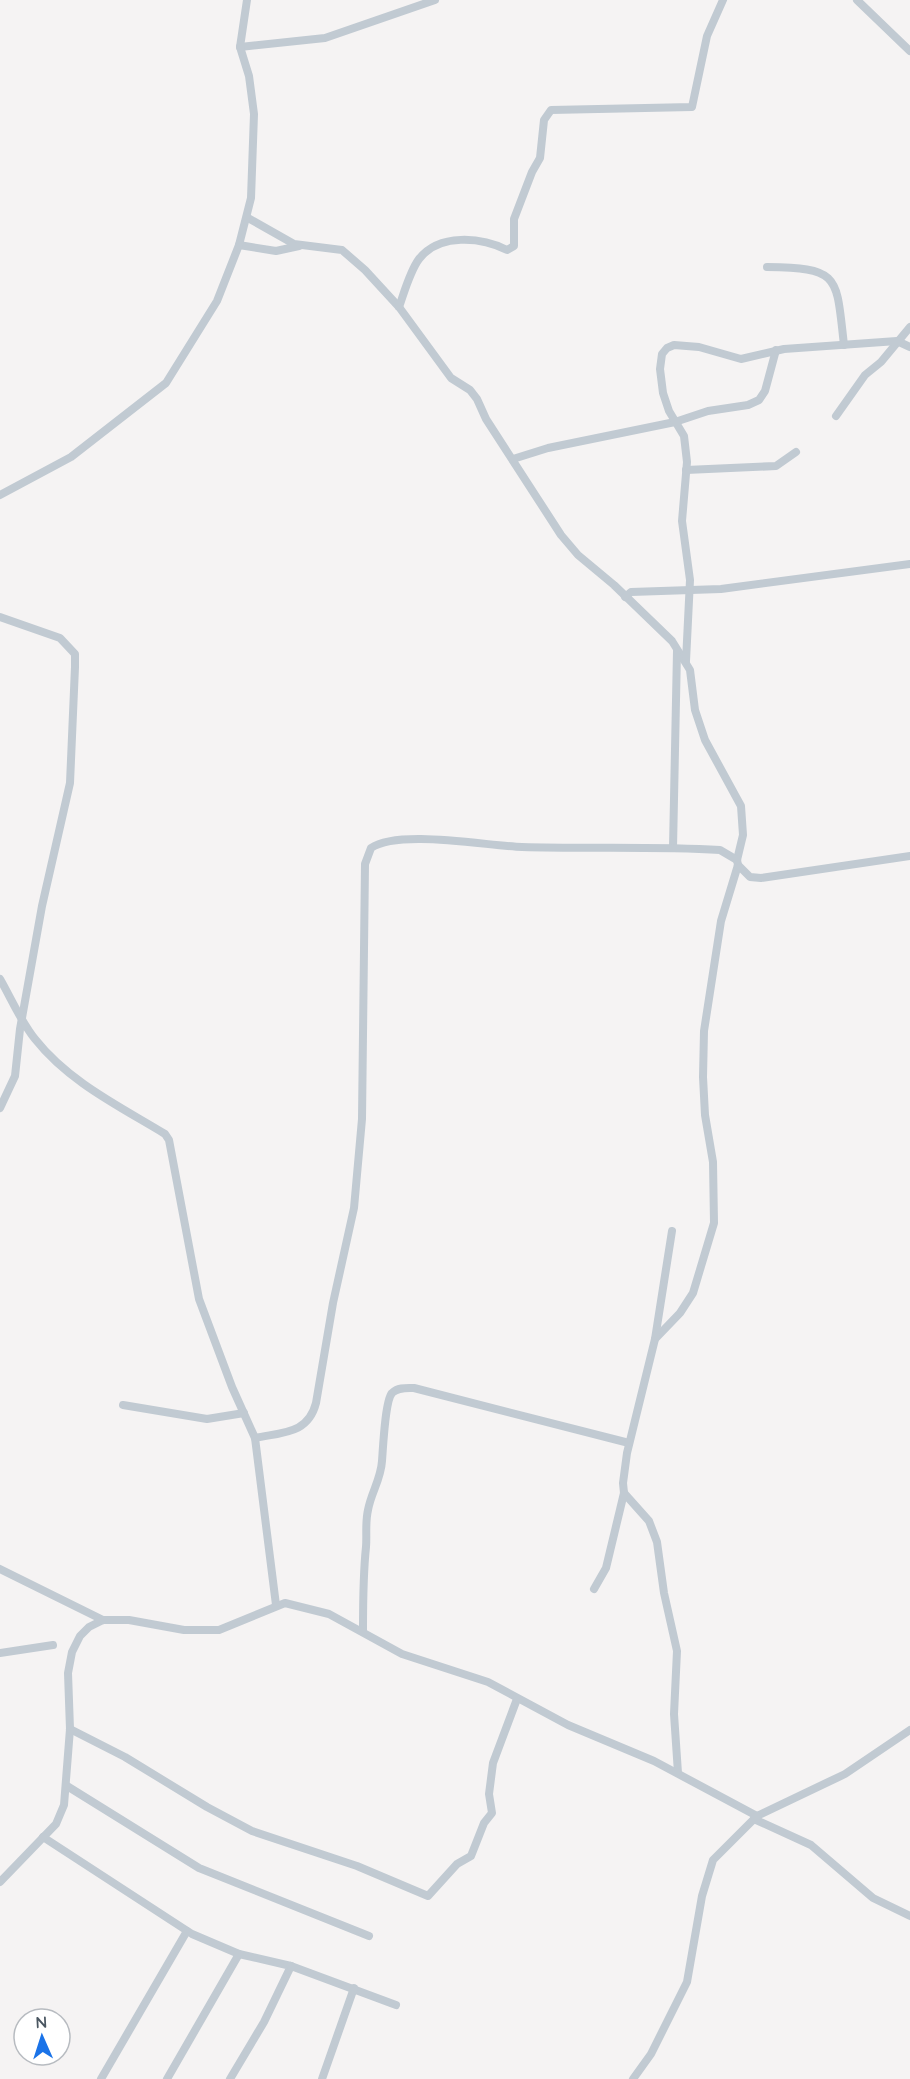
<svg xmlns="http://www.w3.org/2000/svg" width="910" height="2079" viewBox="0 0 910 2079" font-family="Quicksand,sans-serif">
<style>
.lines{fill:none;stroke-linecap:round;stroke-linejoin:round}
.minor{stroke:#c1cad2;stroke-width:8}
</style>
<rect width="100%" height="100%" fill="#f5f3f3"/>
<g class="lines">
<g class="minor">
<path d="M857 0 910 51"/>
<path d="M240 47 325 38 435 0"/>
<path d="M248 218 294 244 342 250 365 270 399 307 451 378 470 390 477 399 486 419 561 535 578 555 614 585 672 641 690 670 695 710 705 740 741 806 743 835 737 860 738 865 721 921 704 1031 703 1077 705 1115 713 1162 714 1223 693 1293 680 1313 655 1339 627 1453 623 1483 624 1493 649 1521 657 1542 664 1593 677 1651 674 1714 678 1773"/>
<path d="M239 245 276 251 299 246"/>
<path d="M767 267C841 268 836 276 844 345"/>
<path d="M399 307C404 293 410 271 419 259 439 233 481 237 507 250L514 246V219L532 172 540 158 544 120 551 110 692 107 707 36 723 0"/>
<path d="M836 416 865 375 881 362 910 327"/>
<path d="M513 459 548 448 675 422 708 411 748 405 759 400 765 391 776 350"/>
<path d="M686 470 776 466 796 452"/>
<path d="M0 495 71 457 166 383 217 301 239 245 251 198 254 114 249 76 240 47 247 0"/>
<path d="M625 597 631 592 721 589 910 564"/>
<path d="M0 617 60 638 75 654V667L70 783 42 906 20 1029 15 1076 0 1108"/>
<path d="M686 661 690 580 682 521 687 462 684 436 669 411 663 393 660 369 662 354 667 348 674 345 699 347 741 359 784 349 897 341 910 347"/>
<path d="M673 848 677 651"/>
<path d="M738 865 750 877 761 878 910 856"/>
<path d="M0 979C11 998 21 1022 35 1039 69 1082 119 1106 165 1134L169 1140 199 1299 232 1387 255 1438 276 1605"/>
<path d="M655 1339 672 1231"/>
<path d="M123 1405 207 1419 244 1413"/>
<path d="M255 1438C283 1432 308 1434 316 1403L333 1303 354 1208 362 1119 365 864 371 848C399 829 487 846 522 847 588 849 654 846 720 850L737 860"/>
<path d="M0 1569 103 1620"/>
<path d="M594 1589 606 1568 624 1493"/>
<path d="M363 1630C363 1602 363 1575 366 1547 367 1535 365 1523 368 1510 371 1493 381 1479 382 1461 383 1449 385 1401 392 1393 398 1387 407 1388 414 1388L629 1443"/>
<path d="M0 1653 53 1645"/>
<path d="M70 1729 125 1757 207 1807 252 1831 357 1866 428 1896 457 1864 471 1856 484 1823 492 1813 489 1794 493 1763 517 1699"/>
<path d="M67 1786 199 1868 369 1936"/>
<path d="M754 1819 811 1845 873 1898 910 1916"/>
<path d="M43 1837 192 1934 239 1954 291 1966 264 2022 230 2079"/>
<path d="M0 1882 56 1824 64 1805 70 1729 68 1673 72 1652 80 1636 89 1627 103 1620H129L184 1630H219L285 1603 329 1614 402 1654 488 1682 568 1725 654 1761 757 1816 845 1774 910 1730"/>
<path d="M291 1966 396 2005"/>
<path d="M101 2079 187 1931"/>
<path d="M167 2079 239 1954"/>
<path d="M322 2079 354 1988"/>
<path d="M633 2079 651 2054 687 1982 702 1896 713 1860 757 1816"/>
</g>
</g>
<g transform="translate(42 2037) rotate(357)"><circle r="28" fill="#ffffff" stroke="#b7bbc0" stroke-width="1.5"/>
<path d="M0-4.5L10 22L0 15L-10 22Z" fill="#1a73e8"/>
<text y="-9" font-size="16" font-weight="bold" text-anchor="middle" fill="#4a5661">N</text>
</g>
</svg>
